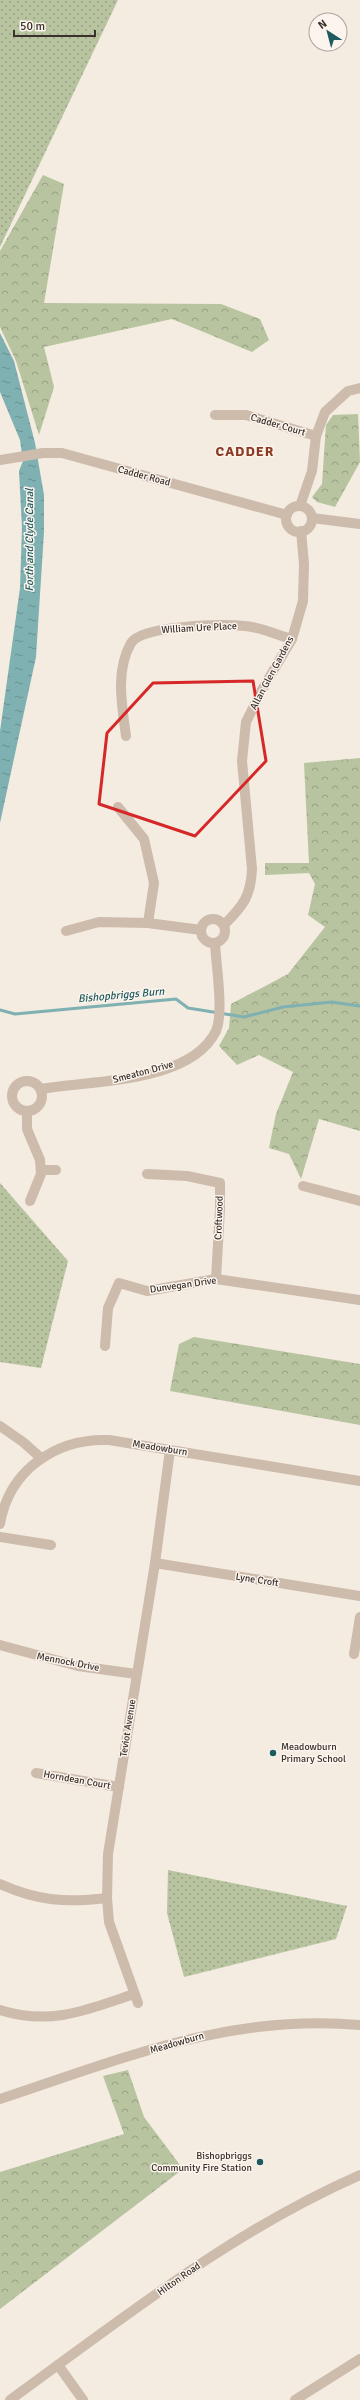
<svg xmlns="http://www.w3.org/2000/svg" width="360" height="2400" viewBox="0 0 360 2400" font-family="Signika,sans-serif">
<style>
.grass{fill:url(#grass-dots)}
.forest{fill:url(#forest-crowns)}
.water{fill:url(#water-ripples)}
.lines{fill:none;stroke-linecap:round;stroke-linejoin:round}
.stream{stroke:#7fb0b2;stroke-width:3}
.minor{stroke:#cdbbac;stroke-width:10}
.marked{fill:none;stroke:#d62828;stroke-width:3;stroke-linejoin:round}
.poi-dot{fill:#1f5a5e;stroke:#fbf5ee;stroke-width:1.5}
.labels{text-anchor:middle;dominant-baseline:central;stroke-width:3;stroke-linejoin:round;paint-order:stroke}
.street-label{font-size:10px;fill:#3b302b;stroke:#fbf5ee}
.poi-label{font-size:10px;fill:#3b302b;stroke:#fbf5ee;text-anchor:start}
.water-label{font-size:11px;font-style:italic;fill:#1f5a5e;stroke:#fbf5ee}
.district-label{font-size:14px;font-weight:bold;letter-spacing:1px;fill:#8c3b22;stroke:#fbf5ee}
</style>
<defs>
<pattern id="grass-dots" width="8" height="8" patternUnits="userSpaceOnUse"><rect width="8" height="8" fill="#b8c4a0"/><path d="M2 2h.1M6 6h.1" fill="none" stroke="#97a083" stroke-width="1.8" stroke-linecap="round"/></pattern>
<pattern id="forest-crowns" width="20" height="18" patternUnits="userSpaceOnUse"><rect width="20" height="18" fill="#b8c4a0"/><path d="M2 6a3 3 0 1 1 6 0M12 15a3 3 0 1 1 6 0" fill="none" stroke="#97a083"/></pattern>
<pattern id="water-ripples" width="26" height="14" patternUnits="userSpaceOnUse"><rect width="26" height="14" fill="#7fb0b2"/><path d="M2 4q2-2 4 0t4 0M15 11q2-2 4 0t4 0" fill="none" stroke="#699091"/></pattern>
</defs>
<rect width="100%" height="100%" fill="#f4ebe1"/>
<g class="grass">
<path d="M0 0H118L0 247Z"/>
<path d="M0 1183 68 1261 41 1368 0 1362Z"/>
<path d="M168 1870 347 1906 336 1939 184 1977 167 1913Z"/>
</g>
<g class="forest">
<path d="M43 175 64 184 44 303 221 304 260 319 269 340 252 352 172 319 44 347 54 387 39 435 16 361 0 327V251Z"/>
<path d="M358 414 360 462 335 507 317 502 312 497 322 484 326 425 333 415Z"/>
<path d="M360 758V1131L319 1119 301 1179 289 1154 269 1148 276 1114 293 1072 259 1055 237 1065 219 1046 229 1028 231 1004 288 974 325 927 308 915 315 884 309 873 265 875V863H309L304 763Z"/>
<path d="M194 1337 360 1364V1425L170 1391 179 1344Z"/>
<path d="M128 2070 144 2117 183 2169 0 2309V2172L124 2134 103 2076Z"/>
</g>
<path class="water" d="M0 333 14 361 35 443 44 495V532L36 657 0 823V731L20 588 22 528 19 471 23 461 20 440 0 392Z"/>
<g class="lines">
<path class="stream" d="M0 1010 15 1014 176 999 188 1008 244 1017 283 1007 332 1002 359 1006"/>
<g class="minor">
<path d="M215 415H246L316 436"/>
<path d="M0 460 43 453H62L287 515"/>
<path d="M300 506 312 471 316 436 325 412 348 391 360 388"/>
<circle cx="299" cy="519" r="13"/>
<path d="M312 518 360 524"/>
<path d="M126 736C122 706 115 671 131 643 142 625 224 624 245 626 261 627 277 635 292 639"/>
<path d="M118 807 144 839 154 883 148 923"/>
<circle cx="213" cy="931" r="12"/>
<path d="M224 925C243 906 251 896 252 869L242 761 246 722 263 688 292 639 303 601 304 564 301 531"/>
<path d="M66 931 99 922 148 923 201 930"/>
<circle cx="27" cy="1096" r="15"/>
<path d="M41 1089C90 1080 190 1084 216 1031 224 1012 216 965 215 943"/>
<path d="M27 1111V1129L40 1160 41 1174 30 1201"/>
<path d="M41 1170H56"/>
<path d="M147 1174 187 1176 220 1183V1209L216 1279"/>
<path d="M303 1186 360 1201"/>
<path d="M105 1346 108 1308 119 1283 147 1291 216 1279 360 1300"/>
<path d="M0 1426 23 1442 41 1458"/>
<path d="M0 1524C9 1470 56 1438 109 1440L360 1481"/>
<path d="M0 1537 51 1545"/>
<path d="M155 1563 360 1596"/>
<path d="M0 1645 78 1666 136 1674"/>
<path d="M354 1654 360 1617"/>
<path d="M36 1773 119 1787"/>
<path d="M0 1884C38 1901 66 1903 107 1898"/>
<path d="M138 2003 109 1922 107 1898 108 1854 155 1563 170 1450"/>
<path d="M0 2010C50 2026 87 2010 134 1994"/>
<path d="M0 2099C121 2059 230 2013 360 2025"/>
<path d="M58 2365 83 2400"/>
<path d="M10 2400C122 2319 232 2231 360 2175"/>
<path d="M295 2400 360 2359"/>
</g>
</g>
<path class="marked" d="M253 681 266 761 195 836 99 804 107 733 153 683Z"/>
<g class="poi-dot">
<circle cx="273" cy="1753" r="4"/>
<circle cx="260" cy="2162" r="4"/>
</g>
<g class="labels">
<g class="street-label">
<text transform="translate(278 425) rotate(16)">Cadder Court</text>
<text transform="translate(144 476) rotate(15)">Cadder Road</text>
<text transform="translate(199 628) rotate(-3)">William Ure Place</text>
<text transform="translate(272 673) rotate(-62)">Allan Glen Gardens</text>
<text transform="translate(143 1072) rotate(-15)">Smeaton Drive</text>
<text transform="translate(219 1218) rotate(-88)">Croftwood</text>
<text transform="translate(183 1285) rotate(-8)">Dunvegan Drive</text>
<text transform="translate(160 1448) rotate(9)">Meadowburn</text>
<text transform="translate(257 1580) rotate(9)">Lyne Croft</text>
<text transform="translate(68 1662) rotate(11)">Mennock Drive</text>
<text transform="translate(128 1728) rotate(-81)">Teviot Avenue</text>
<text transform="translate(77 1780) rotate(10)">Horndean Court</text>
<text transform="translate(177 2043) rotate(-16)">Meadowburn</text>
<text transform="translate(179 2279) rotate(-35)">Hilton Road</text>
</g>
<g class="poi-label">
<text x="281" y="1747">Meadowburn<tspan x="281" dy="12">Primary School</tspan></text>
<text x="252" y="2156" text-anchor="end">Bishopbriggs<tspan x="252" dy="12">Community Fire Station</tspan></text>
</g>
<g class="water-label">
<text transform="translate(29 540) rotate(-90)">Forth and Clyde Canal</text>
<text transform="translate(121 995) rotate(-5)">Bishopbriggs Burn</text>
</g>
<g class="district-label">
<text x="245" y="451">CADDER</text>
</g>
</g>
<g transform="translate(328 32) rotate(324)"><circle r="19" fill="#fbf5ee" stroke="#aea6a0"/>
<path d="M0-3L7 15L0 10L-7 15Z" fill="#1f5a5e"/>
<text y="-6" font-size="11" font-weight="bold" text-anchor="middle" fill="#3b302b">N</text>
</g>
<path d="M14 30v6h81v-6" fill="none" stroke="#3b302b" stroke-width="2"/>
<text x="20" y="30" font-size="12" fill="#3b302b" stroke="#fbf5ee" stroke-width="3" paint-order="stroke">50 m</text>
</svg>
